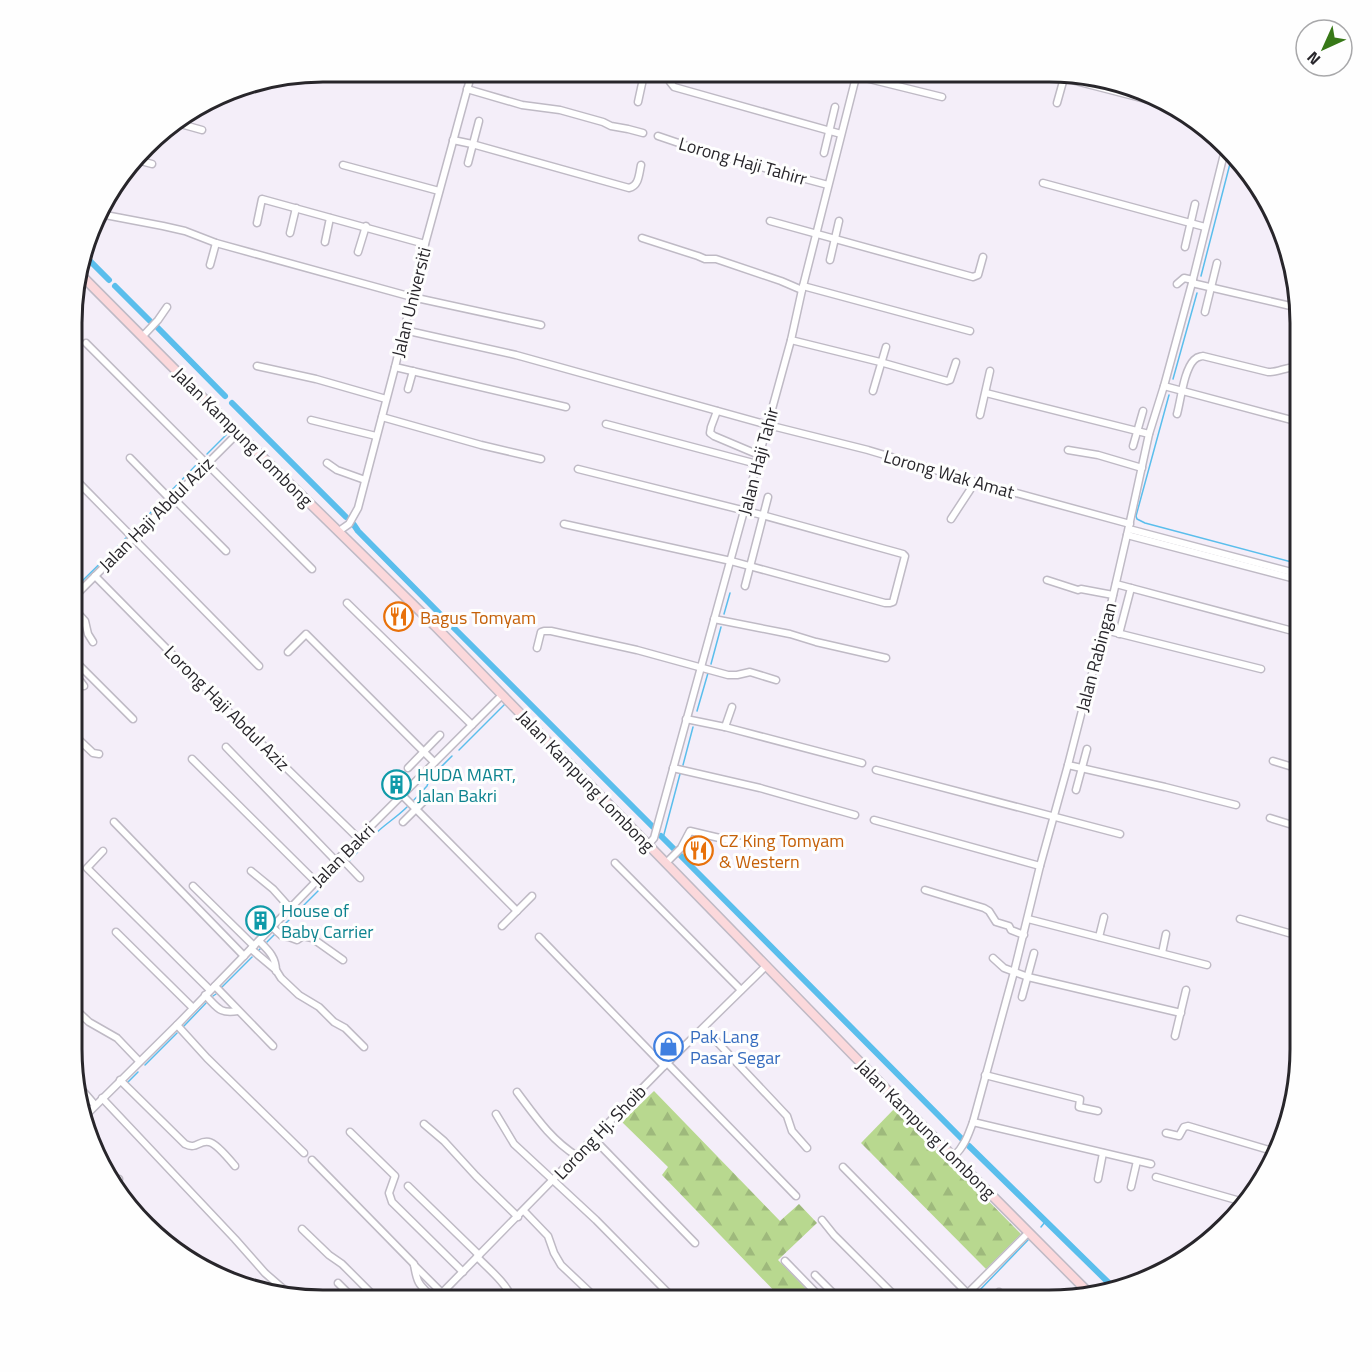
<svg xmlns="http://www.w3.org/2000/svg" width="1372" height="1372" viewBox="0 0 1372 1372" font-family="'Titillium Web',sans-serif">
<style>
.forest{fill:url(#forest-firs)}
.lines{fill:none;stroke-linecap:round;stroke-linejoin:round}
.stream{stroke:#5abeec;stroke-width:1.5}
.canal{stroke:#5abeec;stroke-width:6}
.street-casing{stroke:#bfbac5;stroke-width:9}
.secondary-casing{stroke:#bfbac5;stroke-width:11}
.street{stroke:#fff;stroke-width:6}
.secondary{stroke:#fbd8db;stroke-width:8}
.labels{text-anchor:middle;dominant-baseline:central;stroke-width:6;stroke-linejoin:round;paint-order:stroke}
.street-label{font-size:18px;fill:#28262b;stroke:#fefefe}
.food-label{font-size:18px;fill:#c56008;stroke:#fefefe;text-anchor:start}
.culture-label{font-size:18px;fill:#0d838f;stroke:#fefefe;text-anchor:start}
.shop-label{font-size:18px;fill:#366cbe;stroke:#fefefe;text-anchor:start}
.rim{fill:none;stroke:#28262b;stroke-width:3}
</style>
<defs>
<pattern id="forest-firs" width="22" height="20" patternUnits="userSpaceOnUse" patternTransform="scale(1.5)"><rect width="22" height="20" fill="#b8d88f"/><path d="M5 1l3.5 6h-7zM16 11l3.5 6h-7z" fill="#9eb97c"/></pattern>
</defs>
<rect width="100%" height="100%" fill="#f4eef9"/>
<g class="forest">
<path d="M654 1091 780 1221 799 1204 817 1223 778 1260 816 1299H782L662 1175 668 1167 622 1122Z"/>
<path d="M896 1107 1021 1234 986 1269 861 1143Z"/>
</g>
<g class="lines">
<g class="stream">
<path d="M1201 276 1232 156"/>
<path d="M1173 379 1197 293"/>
<path d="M1169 395 1136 516 1137 519 1145 523 1299 564"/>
<path d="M207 454 228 433"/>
<path d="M172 490 199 462"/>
<path d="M134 530 156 507"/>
<path d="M75 588 127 537"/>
<path d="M724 614 730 593"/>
<path d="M711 664 721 627"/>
<path d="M697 711 708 673"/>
<path d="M459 750 505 704"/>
<path d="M683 765 693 727"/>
<path d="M414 800 427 786 430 778 452 756"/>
<path d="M374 835C385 824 396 818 407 807"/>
<path d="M663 838 680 774"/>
<path d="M350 860 367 842"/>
<path d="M281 928 342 867"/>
<path d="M267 942 274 935"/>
<path d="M259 950 260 949"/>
<path d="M222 987 252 957"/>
<path d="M213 996 216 994"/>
<path d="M184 1026 206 1003"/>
<path d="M145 1065 177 1033"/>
<path d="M128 1082 138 1072"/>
<path d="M1041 1227 1045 1222"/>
<path d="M976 1294 1028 1240"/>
</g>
<g class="canal">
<path d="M84 255 109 280"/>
<path d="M115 286 150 321"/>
<path d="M158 328 225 396"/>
<path d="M232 403 346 517"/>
<path d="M354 525 358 531 441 615"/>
<path d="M448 622 653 827"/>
<path d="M661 836 674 849"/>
<path d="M681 856 962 1139"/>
<path d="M969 1146 1115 1289"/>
</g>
<defs>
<g id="street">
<path d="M630 73 641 76 643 79 638 102"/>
<path d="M672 73 670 82 674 87 841 134"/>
<path d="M1058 74 1060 77 1176 107"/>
<path d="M857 76 942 97"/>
<path d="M467 89 522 105 560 110 603 122 611 126 628 129 643 133"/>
<path d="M1057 103 1064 78"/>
<path d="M177 123 202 130"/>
<path d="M658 136 708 153 828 185"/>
<path d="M453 140 472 144 629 188C639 186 639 174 641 165"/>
<path d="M1214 143V141"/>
<path d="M824 153 835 107"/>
<path d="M137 160 152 164"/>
<path d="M468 163 479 121"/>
<path d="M343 165 439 191"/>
<path d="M1043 183 1205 227"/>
<path d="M100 214 163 226 185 231 216 243 412 297 541 325"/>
<path d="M770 221 973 277 978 275 983 257"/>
<path d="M257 223 262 199 425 244"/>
<path d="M290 233 296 208"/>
<path d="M642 238 698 256 705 259H716L781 281 802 290"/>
<path d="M325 242 330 218"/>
<path d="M1185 247 1195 204"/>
<path d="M358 252 366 226"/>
<path d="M830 260 839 221"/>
<path d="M210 265 216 243"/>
<path d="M1192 283 1299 308"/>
<path d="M1177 284 1184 278 1193 280"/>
<path d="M803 286 970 331"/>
<path d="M1205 312 1217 263"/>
<path d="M404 330 516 355 768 425 868 450 972 481 1130 524"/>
<path d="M142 337 158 320 167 307"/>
<path d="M791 340 880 362 947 381 950 380 956 362"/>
<path d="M86 343 312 569"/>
<path d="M257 366 316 379 386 399"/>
<path d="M395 367 566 407"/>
<path d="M1164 386 1299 422"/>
<path d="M408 389 413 371"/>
<path d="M873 391 886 347"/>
<path d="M986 393 1149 434"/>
<path d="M717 411 711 427 710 433 714 436 759 455"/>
<path d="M1177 414C1181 399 1184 370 1194 360 1198 356 1199 357 1203 356L1268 372C1279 373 1288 365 1299 368"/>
<path d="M980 415 990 371"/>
<path d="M382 417 481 445 541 459"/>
<path d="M311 420 376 436"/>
<path d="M606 424 757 464"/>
<path d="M1133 446 1143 411"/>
<path d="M1068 450 1098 455 1142 468"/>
<path d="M130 458 171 500"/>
<path d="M327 463 337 470 365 480"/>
<path d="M76 480 259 666"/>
<path d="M173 498 226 551"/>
<path d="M951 519 970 490 972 481"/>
<path d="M564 524 731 561 885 603H890L893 602 905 556 903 554 762 515 578 469"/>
<path d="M1129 529 1299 574"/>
<path d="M339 531 349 524 358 508 395 367 425 244 472 72"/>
<path d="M1127 535 1299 580"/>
<path d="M95 576 228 711 359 839"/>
<path d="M1047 580 1078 590 1081 589 1113 595"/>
<path d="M1116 584 1289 630"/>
<path d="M745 586 768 497"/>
<path d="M75 596 238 433"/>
<path d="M347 603 472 725"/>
<path d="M75 610 85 621 88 634 93 642"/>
<path d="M714 619 790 634 816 642 886 658"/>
<path d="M1105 630 1261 669"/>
<path d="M1119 634 1131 588"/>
<path d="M537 648 541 632 544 631H551L637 650 728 675H737L750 672 776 680"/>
<path d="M288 652 306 634 434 762"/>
<path d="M75 661 133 719"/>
<path d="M75 674 84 686"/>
<path d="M686 719 725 727 862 763"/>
<path d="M725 727 732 707"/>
<path d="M74 735 93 753 99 754"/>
<path d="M226 747 336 861"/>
<path d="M192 759 316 882"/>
<path d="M1273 761 1299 769"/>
<path d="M1068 765 1165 787 1236 805"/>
<path d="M408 768 440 735"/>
<path d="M673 768 760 788 855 815"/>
<path d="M876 770 1120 834"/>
<path d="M1076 790 1087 749"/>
<path d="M402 795 517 911"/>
<path d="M1270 818 1299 827"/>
<path d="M874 820 1040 866"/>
<path d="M114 822 244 956"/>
<path d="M403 822 428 797"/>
<path d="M648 845 654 838 791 340 802 290 857 73"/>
<path d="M103 851 87 868 210 990"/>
<path d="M340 857 360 878"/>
<path d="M615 863 741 990"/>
<path d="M666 863 681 848 690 831 749 845"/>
<path d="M251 871 273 889 290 908"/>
<path d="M193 886 254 946"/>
<path d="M925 890 984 908 989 911 996 922 1009 926 1011 930 1024 935"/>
<path d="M1028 919 1207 965"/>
<path d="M1240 919 1299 936"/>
<path d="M502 926 532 896"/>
<path d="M272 927 282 936 289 937 297 940 303 936 312 938 343 960"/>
<path d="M116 932 193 1008"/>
<path d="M539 937 664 1066"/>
<path d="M1099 937 1104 917"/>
<path d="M259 941C268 950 276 957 276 971"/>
<path d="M251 949 276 970 281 978 299 995 319 1007 334 1022 345 1028 364 1047"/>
<path d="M1162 953 1166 934"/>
<path d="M993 958 1004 968 1028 977 1181 1013"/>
<path d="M215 986 273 1046"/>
<path d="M205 995C218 1008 219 1014 238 1011"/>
<path d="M1022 997 1034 953"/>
<path d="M73 1007 89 1022 117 1038 139 1061"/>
<path d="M177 1025 207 1058 304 1153"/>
<path d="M704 1028 787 1116 792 1131 807 1148"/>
<path d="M1175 1036 1186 990"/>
<path d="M667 1063 796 1196"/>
<path d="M985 1075 1080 1099 1079 1107 1098 1111"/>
<path d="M120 1080 185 1144C197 1150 198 1140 209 1142 216 1143 230 1160 235 1166"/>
<path d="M76 1083 95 1105"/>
<path d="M517 1092C535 1116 551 1140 577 1156"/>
<path d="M102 1098 235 1239 265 1273 288 1293"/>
<path d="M496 1114 514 1144 596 1220 674 1299"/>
<path d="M83 1118 177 1025 336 861 502 695"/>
<path d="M973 1122 1151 1164"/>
<path d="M424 1124 444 1141 476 1176 518 1217"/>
<path d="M350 1132 395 1176 389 1193 392 1202 463 1272"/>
<path d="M1166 1133 1179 1136 1184 1127 1188 1126 1276 1152"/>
<path d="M593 1138 695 1243"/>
<path d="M953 1157C964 1147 968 1136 973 1122L1014 972 1040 866 1068 765 1087 691 1105 630 1127 535 1149 434 1164 386 1192 283 1225 150"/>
<path d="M312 1160 414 1264C417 1285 420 1285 434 1299"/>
<path d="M843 1167 973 1299"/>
<path d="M1156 1177 1240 1201"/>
<path d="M1098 1179 1103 1153"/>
<path d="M114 1183 119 1179"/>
<path d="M408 1186 479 1255"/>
<path d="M1131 1187 1137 1161"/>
<path d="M524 1211 548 1236 554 1253 561 1265 597 1299"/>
<path d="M822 1220 834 1235 898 1299"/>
<path d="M302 1229 329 1255 342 1264 377 1299"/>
<path d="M477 1257C488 1268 508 1285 512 1299"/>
<path d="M785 1261 822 1299"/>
<path d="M414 1265 442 1293"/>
<path d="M815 1275 839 1299"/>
<path d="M338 1283 354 1299"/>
<path d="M436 1299 664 1066 766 966"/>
<path d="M962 1299 1028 1233"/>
<path d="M992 1299 999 1292"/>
</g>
<path id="secondary" d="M78 272 238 433 435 626 892 1095 1090 1294"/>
</defs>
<use href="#street" class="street-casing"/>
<use href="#secondary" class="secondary-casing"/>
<use href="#street" class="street"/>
<use href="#secondary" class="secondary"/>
</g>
<defs>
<symbol id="restaurant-ring" viewBox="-11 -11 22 22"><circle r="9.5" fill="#fefefe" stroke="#e8710a" stroke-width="1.5"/><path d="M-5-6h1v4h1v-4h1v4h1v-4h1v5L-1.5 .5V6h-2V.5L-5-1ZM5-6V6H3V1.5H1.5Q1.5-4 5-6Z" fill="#e8710a"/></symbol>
<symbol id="building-ring" viewBox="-11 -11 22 22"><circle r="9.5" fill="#fefefe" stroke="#0f9aa8" stroke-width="1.5"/><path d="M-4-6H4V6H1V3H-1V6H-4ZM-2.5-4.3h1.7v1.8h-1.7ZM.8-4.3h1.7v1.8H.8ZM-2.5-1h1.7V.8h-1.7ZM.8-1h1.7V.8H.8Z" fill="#0f9aa8"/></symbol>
<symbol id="shop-ring" viewBox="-11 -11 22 22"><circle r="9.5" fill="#fefefe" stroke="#3f7fe0" stroke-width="1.5"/><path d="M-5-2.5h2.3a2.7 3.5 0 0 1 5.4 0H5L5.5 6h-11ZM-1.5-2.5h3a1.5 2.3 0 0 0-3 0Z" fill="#3f7fe0"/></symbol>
</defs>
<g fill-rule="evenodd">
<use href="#restaurant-ring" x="382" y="600" width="33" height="33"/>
<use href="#building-ring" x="380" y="768" width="33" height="33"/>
<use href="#restaurant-ring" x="682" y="834" width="33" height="33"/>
<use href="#building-ring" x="244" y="904" width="33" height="33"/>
<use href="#shop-ring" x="652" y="1030" width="33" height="33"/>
</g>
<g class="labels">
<g class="street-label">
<text transform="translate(743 161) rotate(16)">Lorong Haji Tahirr</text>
<text transform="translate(411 302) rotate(-76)">Jalan Universiti</text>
<text transform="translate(243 437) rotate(45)">Jalan Kampung Lombong</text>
<text transform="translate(758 461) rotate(-75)">Jalan Haji Tahir</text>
<text transform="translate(949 474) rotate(16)">Lorong Wak Amat</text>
<text transform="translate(156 514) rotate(-45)">Jalan Haji Abdul Aziz</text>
<text transform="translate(1096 657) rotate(-75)">Jalan Rabingan</text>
<text transform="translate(227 708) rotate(45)">Lorong Haji Abdul Aziz</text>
<text transform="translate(586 781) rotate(46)">Jalan Kampung Lombong</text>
<text transform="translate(343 855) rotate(-45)">Jalan Bakri</text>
<text transform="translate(926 1129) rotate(45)">Jalan Kampung Lombong</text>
<text transform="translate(600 1132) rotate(-46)">Lorong Hj. Shoib</text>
</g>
<g class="food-label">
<text x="420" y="617">Bagus Tomyam</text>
<text x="719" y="840">CZ King Tomyam<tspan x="719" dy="21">&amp; Western</tspan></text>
</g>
<g class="culture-label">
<text x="417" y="774">HUDA MART,<tspan x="417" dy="21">Jalan Bakri</tspan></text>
<text x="281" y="910">House of<tspan x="281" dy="21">Baby Carrier</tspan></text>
</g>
<g class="shop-label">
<text x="690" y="1036">Pak Lang<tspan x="690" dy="21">Pasar Segar</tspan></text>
</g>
</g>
<path d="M0 0H1372V1372H0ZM323 82H1049A241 241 0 0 1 1290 323V1049A241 241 0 0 1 1049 1290H323A241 241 0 0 1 82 1049V323A241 241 0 0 1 323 82Z" fill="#fefefe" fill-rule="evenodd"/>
<path class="rim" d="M323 82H1049A241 241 0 0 1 1290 323V1049A241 241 0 0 1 1049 1290H323A241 241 0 0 1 82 1049V323A241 241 0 0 1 323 82Z"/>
<g transform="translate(1324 48) rotate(225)"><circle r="28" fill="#fefefe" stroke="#a8a8aa" stroke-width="1.5"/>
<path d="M0-4.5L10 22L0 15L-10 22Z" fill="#377817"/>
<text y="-9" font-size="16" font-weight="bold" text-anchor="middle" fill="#28262b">N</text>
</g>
</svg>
